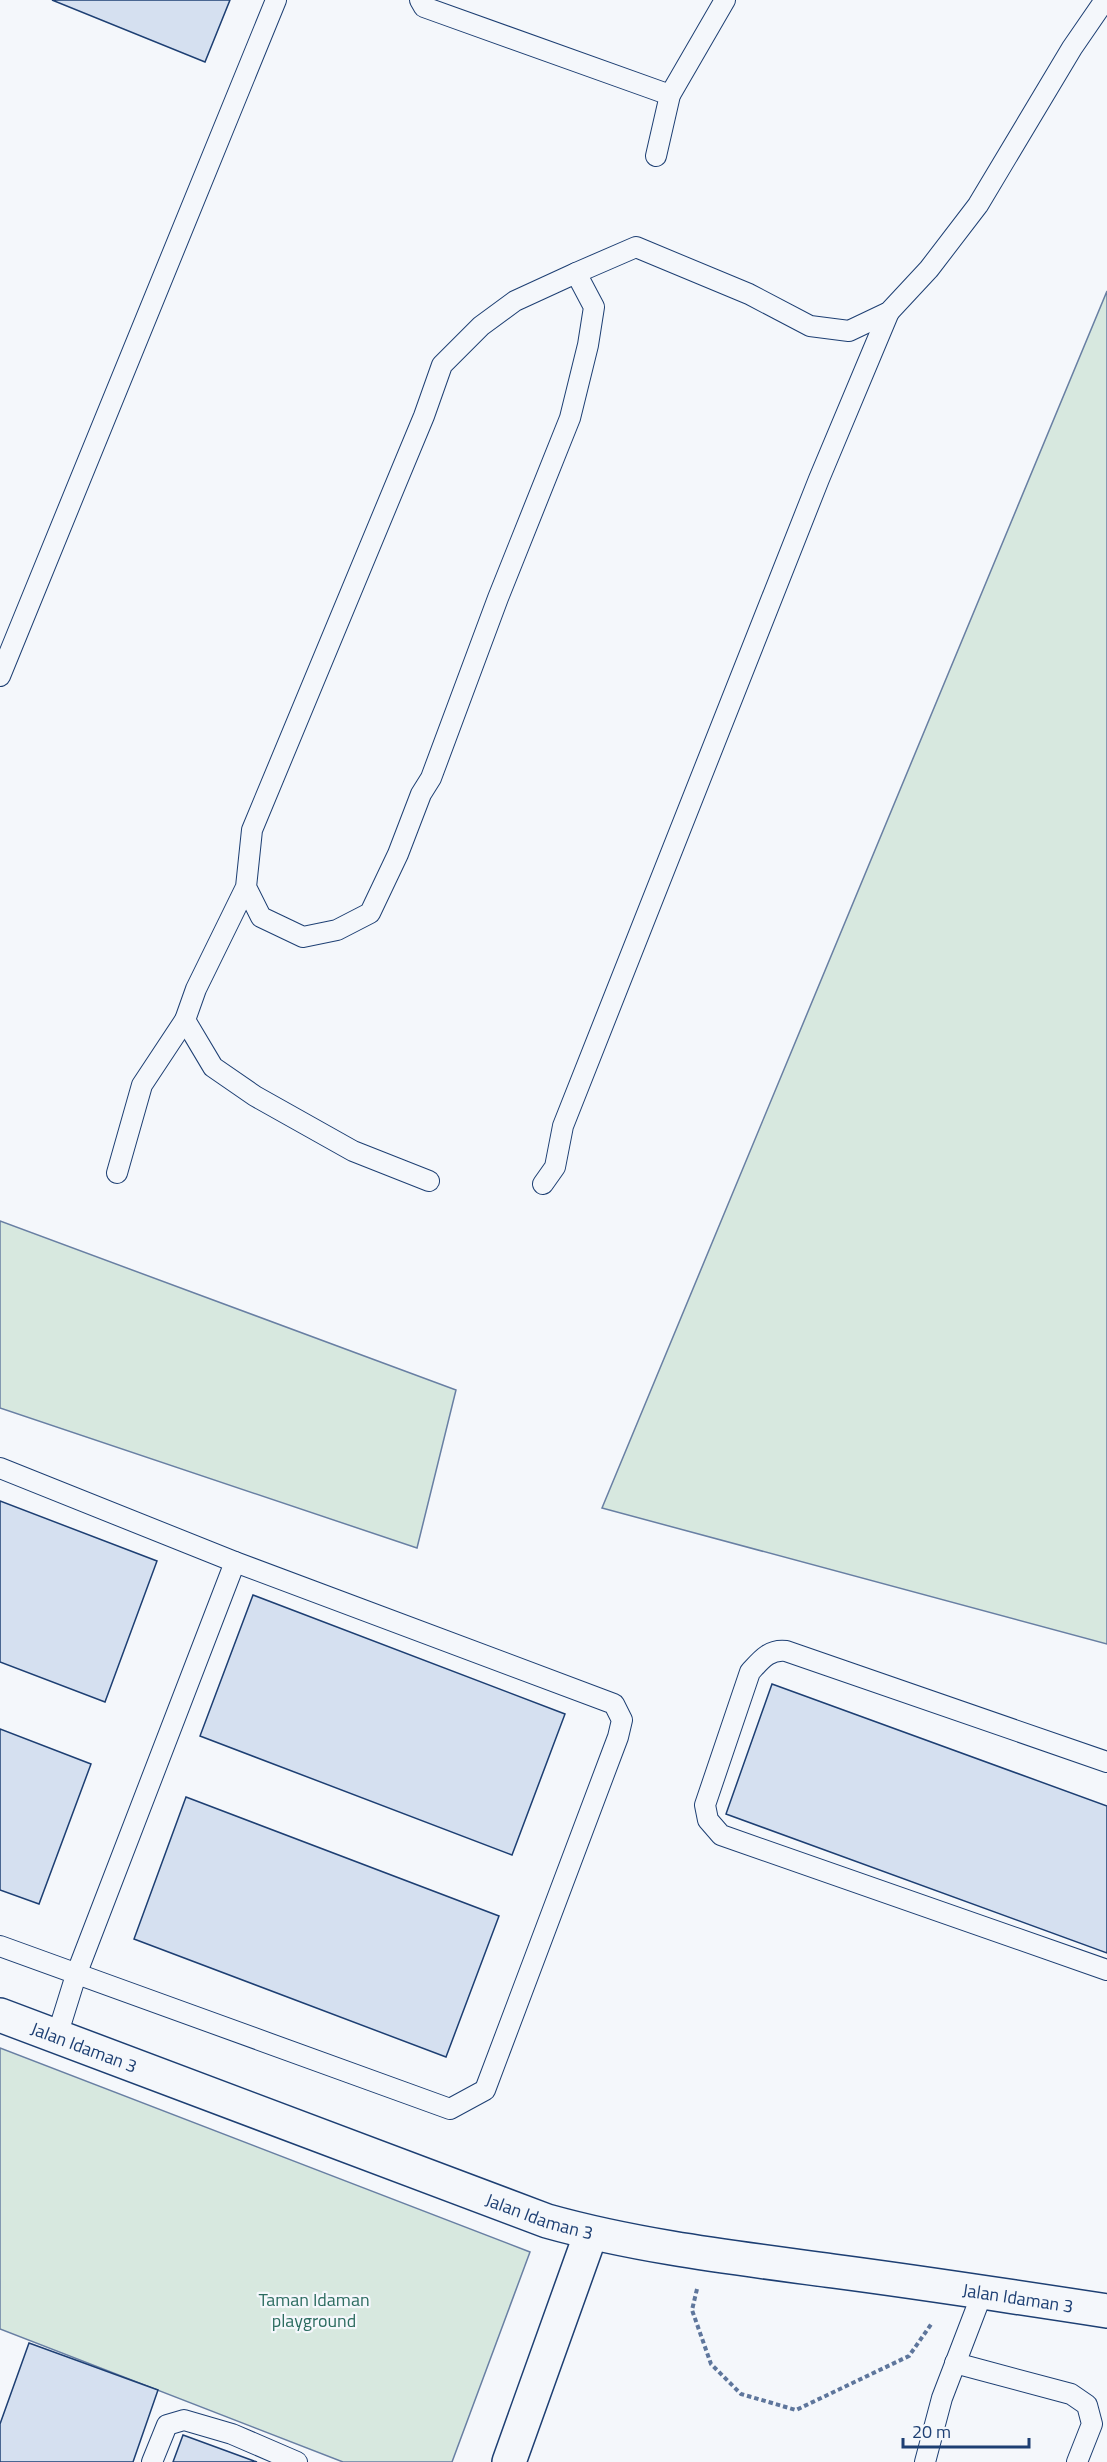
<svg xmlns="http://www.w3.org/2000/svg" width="1107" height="2462" viewBox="0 0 1107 2462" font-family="'Titillium Web',sans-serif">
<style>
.green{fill:#d7e8df;stroke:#687fa3;stroke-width:1.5}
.building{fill:#d5e0f0;stroke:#1d3f73;stroke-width:1.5}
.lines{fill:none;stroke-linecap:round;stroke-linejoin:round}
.service-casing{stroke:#1d3f73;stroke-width:22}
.minor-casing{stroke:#1d3f73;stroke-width:36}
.path{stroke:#5e769c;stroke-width:4;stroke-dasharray:4.5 3;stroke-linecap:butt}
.service{stroke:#f4f7fb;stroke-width:20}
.minor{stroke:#f4f7fb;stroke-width:33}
.labels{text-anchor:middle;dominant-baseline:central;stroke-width:4.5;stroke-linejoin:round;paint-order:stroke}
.street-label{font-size:18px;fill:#1d3f73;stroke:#f4f7fb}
.park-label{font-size:18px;fill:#2c6c60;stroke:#f4f7fb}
</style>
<rect width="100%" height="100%" fill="#f4f7fb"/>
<g class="green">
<path d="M1107 291V1644L602 1508Z"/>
<path d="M0 1221 456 1390 417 1548 0 1408Z"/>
<path d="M0 2048 530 2252 452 2462H343L0 2329Z"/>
</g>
<g class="building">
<path d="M52 0H230L205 62Z"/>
<path d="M0 1501 157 1561 105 1702 0 1662Z"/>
<path d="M253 1595 565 1714 512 1855 200 1736Z"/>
<path d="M772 1684 1107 1806V1953L726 1814Z"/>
<path d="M0 1729 91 1764 39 1904 0 1890Z"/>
<path d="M186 1797 499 1916 446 2057 134 1939Z"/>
<path d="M29 2343 158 2390 133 2462H0V2424Z"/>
<path d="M183 2435 254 2461 257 2462H173Z"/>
</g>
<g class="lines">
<defs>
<g id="service">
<path d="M420 0 424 7 670 95"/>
<path d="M656 156 670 95 725 0"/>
<path d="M576 273 636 247 749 294 810 326 849 331 889 312 929 269 978 205 1072 48 1105 0"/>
<path d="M0 676 276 0"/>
<path d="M246 887 261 917 303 937 337 930 370 913 398 854 421 794 431 778 498 598 570 418 588 345 594 307 576 273 515 301 481 326 442 365 424 416 252 830 246 887 196 989 185 1020 213 1067 255 1096 353 1151 429 1181"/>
<path d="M117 1173 142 1085 185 1020"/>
<path d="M543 1184 555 1167 563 1126 819 479 889 312"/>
<path d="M0 1468 235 1562 614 1704 622 1720 618 1737 485 2090 450 2109 0 1946"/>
<path d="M1107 1762 786 1651C769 1649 761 1660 750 1672L705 1805 708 1820 721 1835 1107 1970"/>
<path d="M57 2036 76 1975 235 1562"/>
<path d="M955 2363 1071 2394 1087 2405 1092 2424 1077 2462"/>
<path d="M152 2462 167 2425 184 2420 232 2434 297 2462"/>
<path d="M925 2462 942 2398 983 2291"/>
</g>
<g id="minor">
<path id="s1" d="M0 2015 547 2221C640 2247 737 2258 833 2271 925 2283 1016 2297 1107 2311"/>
<path d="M509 2462 591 2233"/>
</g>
</defs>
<use href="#service" class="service-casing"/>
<use href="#minor" class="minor-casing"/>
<path class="path" d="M697 2289 692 2310 711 2364 741 2394 796 2410 909 2356 932 2323"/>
<use href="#service" class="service"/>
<use href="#minor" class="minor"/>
</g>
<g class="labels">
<g class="street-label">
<text stroke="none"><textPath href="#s1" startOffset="90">Jalan Idaman 3</textPath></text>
<text stroke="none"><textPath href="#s1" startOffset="576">Jalan Idaman 3</textPath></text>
<text stroke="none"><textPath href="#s1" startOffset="1062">Jalan Idaman 3</textPath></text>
</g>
<g class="park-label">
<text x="314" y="2299">Taman Idaman<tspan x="314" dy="21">playground</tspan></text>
</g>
</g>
<path d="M903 2438v9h126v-9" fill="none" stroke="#1d3f73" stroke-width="3"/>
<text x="912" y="2438" font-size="18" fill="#1d3f73" stroke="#f4f7fb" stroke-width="4.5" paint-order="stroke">20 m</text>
</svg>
